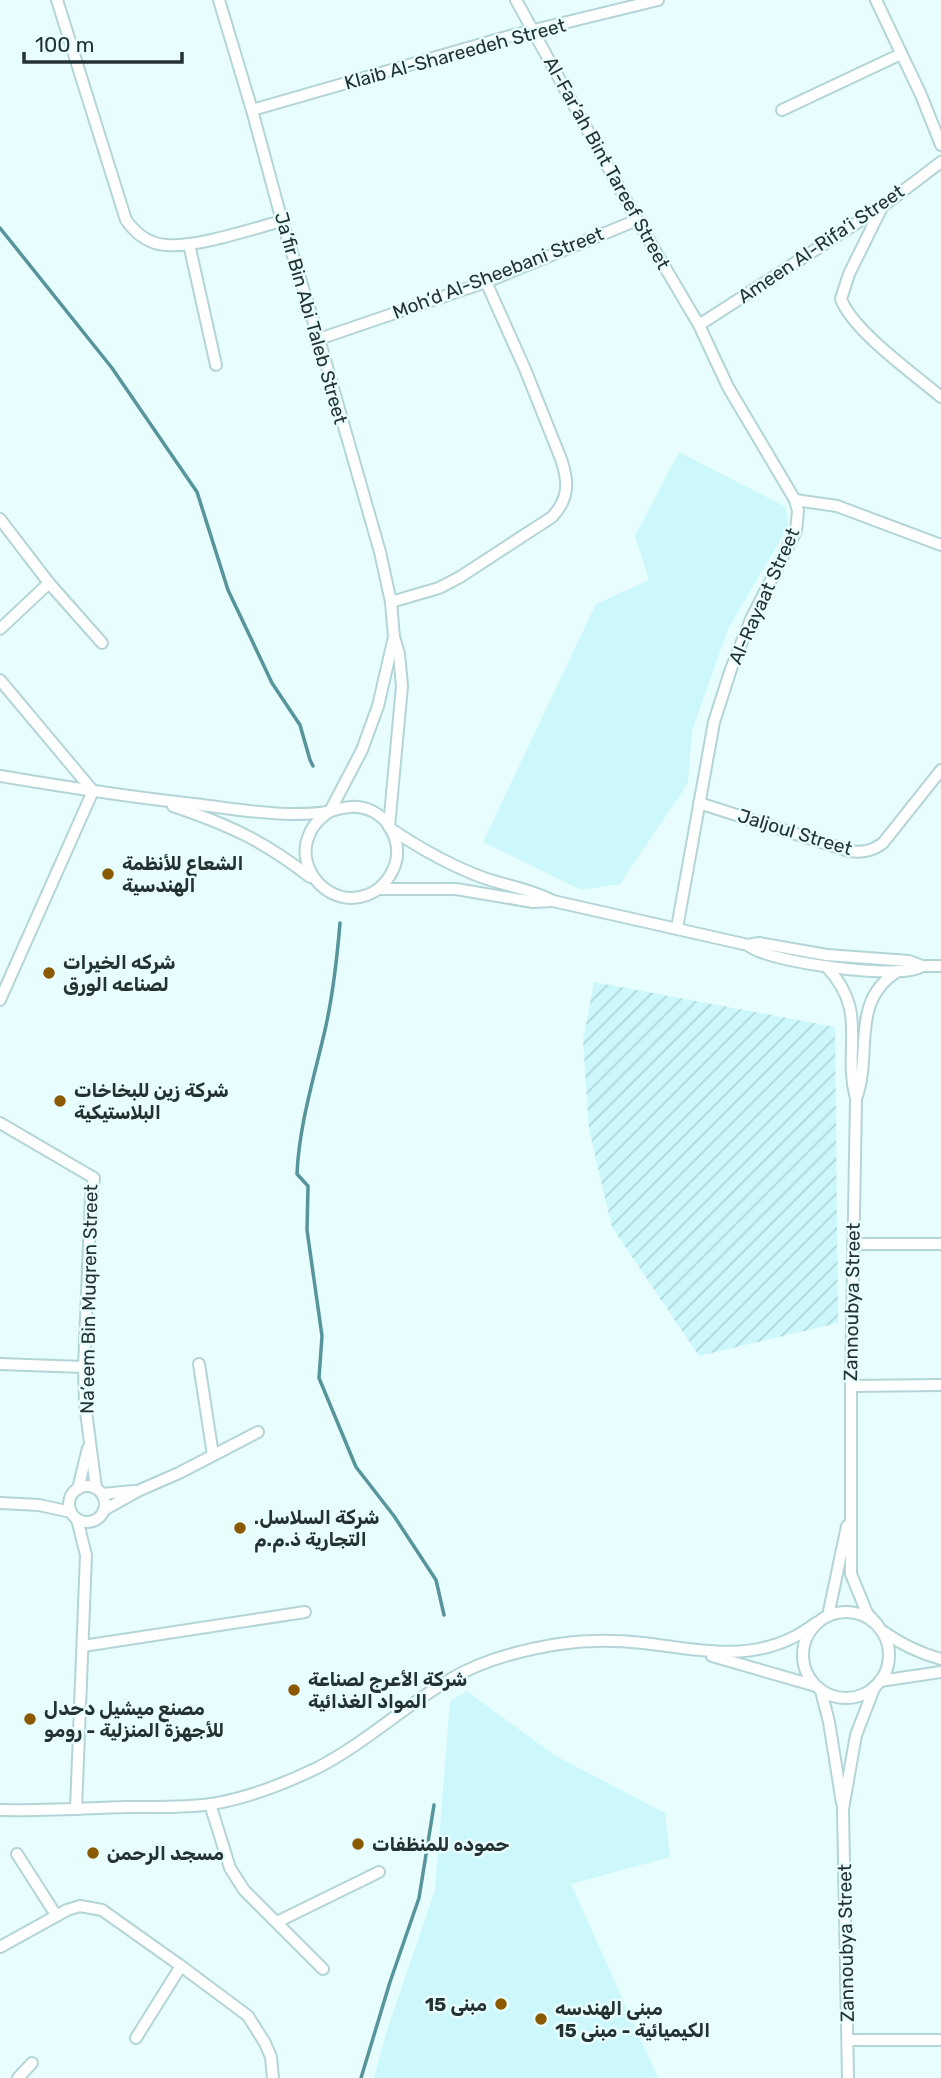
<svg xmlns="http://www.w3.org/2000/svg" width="941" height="2078" viewBox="0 0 941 2078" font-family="Rubik,Cairo,sans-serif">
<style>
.built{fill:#ccf8fc}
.industrial{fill:url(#industrial-furrows)}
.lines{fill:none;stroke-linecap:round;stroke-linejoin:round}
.stream{stroke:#55959b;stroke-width:3.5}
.minor-casing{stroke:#b3d5d7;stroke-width:14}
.minor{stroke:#fff;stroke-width:10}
.poi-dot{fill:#8a5900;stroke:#e8fdfe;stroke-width:2.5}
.labels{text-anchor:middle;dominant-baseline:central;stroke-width:5;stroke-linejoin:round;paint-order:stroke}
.street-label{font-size:19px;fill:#243233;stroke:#e8fdfe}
.poi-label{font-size:19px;font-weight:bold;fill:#243233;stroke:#e8fdfe;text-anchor:start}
</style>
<defs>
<pattern id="industrial-furrows" width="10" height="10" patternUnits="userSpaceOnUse" patternTransform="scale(1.75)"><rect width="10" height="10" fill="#ccf8fc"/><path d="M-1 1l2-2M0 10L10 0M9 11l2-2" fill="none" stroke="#afd5d8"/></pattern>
</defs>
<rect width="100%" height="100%" fill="#e8fdfe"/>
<g class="built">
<path d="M679 452 786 507 788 527 728 629 692 731 688 783 620 884 581 890 483 842 596 604 649 580 635 536Z"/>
<path d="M467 1691 554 1755 665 1813 670 1857 571 1884 658 2078H374L386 2033 435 1890 450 1701Z"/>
</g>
<path class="industrial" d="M594 982 835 1027 838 1323 699 1356 612 1227 589 1130 583 1040Z"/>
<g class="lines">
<g class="stream">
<path d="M0 228 112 368 197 492 228 590 272 683 300 725 310 760 313 766"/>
<path d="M340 923C337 959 333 995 325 1030 314 1078 299 1125 297 1174L308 1186 307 1230 322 1336 319 1378 356 1467 394 1516 436 1580 444 1615"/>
<path d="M361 2078 390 1982 419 1898 434 1805"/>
</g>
<defs>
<g id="minor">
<path d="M57 0 126 220C136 234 148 244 166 245 196 248 251 229 282 221"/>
<path d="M219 0 252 110 282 221 319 339 380 552 391 602 394 637 378 706 362 750 330 811"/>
<path d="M516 0 637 220 699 325 728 387 795 500 798 511 796 531 751 619 731 669 714 722 677 928"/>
<path d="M876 0 921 95 941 145"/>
<path d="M252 110 506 37 658 0"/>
<path d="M782 110 901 54"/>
<path d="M882 207 849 274 841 299C853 331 913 373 941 397"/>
<path d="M189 244 216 365"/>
<path d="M699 325 883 206 941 162"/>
<path d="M319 339 486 282 637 220"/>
<path d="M795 500 837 506 941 545"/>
<path d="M0 519 49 583 102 643"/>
<path d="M391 602 439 588 460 577 552 517C569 499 569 482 561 459L525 369 486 282"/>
<path d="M0 629 49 583"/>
<path d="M0 680 93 791 0 1000"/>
<path d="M0 776C65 787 129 797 194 804 228 808 260 814 294 814 306 814 319 814 331 811 345 807 357 804 372 811 391 820 402 845 395 865 390 878 381 890 367 895 331 909 294 870 309 835 313 824 321 818 330 811"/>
<path d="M699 803 849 851C863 853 872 851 883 843L941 770"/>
<path d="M173 806C229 825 264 841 310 877"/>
<path d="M389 827 402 686 399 654 395 640"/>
<path d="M391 829C421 849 451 866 484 878 507 886 531 889 553 901L748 945C764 962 905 981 922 966"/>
<path d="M378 889H456L533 902 553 901"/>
<path d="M748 945 759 943 827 955 909 961 922 966H941"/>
<path d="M826 966C870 1013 842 1046 856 1099L851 1386V1574L867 1613 877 1624"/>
<path d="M857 1096C872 1050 850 1001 898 971"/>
<path d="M0 1123 94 1178 91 1197 84 1367 85 1404 96 1488"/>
<path d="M853 1244H941"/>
<path d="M0 1364 84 1367"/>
<path d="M199 1364 213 1455"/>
<path d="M851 1386 941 1385"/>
<circle cx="87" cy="1504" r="18"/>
<path d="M78 1489 88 1448"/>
<path d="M102 1494 134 1491"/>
<path d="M0 1503 39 1505 71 1512"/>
<path d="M104 1510 140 1490 179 1473 258 1432"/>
<circle cx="846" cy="1655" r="43"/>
<path d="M828 1616 847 1526"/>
<path d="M884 1632C902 1645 919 1653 941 1659"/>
<path d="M83 1646 305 1612"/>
<path d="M712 1656 816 1686"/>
<path d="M880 1681 941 1672"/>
<path d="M821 1691 829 1722 842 1803"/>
<path d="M210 1804 230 1868 244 1890 323 1969"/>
<path d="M76 1809 86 1555 77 1519"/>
<path d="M0 1810C42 1811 85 1808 127 1807 155 1807 184 1808 212 1804 247 1798 284 1784 317 1768 364 1744 403 1707 449 1680 482 1660 521 1650 559 1644 587 1640 615 1640 643 1643 694 1649 745 1662 794 1637 802 1633 809 1628 816 1623"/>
<path d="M17 1854 56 1915"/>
<path d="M277 1922 379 1872"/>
<path d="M0 1947 67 1910 80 1906 102 1910 181 1966 248 2016 265 2043 271 2057 273 2078"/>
<path d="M136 2038 181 1966"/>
<path d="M848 2040H941"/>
<path d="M18 2078 32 2063"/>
<path d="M848 2078 843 1809 856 1735 875 1686"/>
</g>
</defs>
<use href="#minor" class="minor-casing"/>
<use href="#minor" class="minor"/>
</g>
<g class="poi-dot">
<circle cx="108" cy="874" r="7"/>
<circle cx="49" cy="973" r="7"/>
<circle cx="60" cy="1101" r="7"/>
<circle cx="240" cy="1528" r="7"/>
<circle cx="294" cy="1690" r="7"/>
<circle cx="30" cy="1719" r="7"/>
<circle cx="358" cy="1844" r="7"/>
<circle cx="93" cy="1853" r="7"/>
<circle cx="501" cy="2004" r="7"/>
<circle cx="541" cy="2019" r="7"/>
</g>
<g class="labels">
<g class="street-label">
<text transform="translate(455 54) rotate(-15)">Klaib Al-Shareedeh Street</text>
<text transform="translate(607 163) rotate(61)">Al-Far’ah Bint Tareef Street</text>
<text transform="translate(821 244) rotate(-34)">Ameen Al-Rifa’i Street</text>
<text transform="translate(498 273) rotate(-21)">Moh’d Al-Sheebani Street</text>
<text transform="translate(311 318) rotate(74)">Ja’fir Bin Abi Taleb Street</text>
<text transform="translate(764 596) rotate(-66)">Al-Rayaat Street</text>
<text transform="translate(795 832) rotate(17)">Jaljoul Street</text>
<text transform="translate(89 1299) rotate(-89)">Na’eem Bin Muqren Street</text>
<text transform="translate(852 1302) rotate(-89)">Zannoubya Street</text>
<text transform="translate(846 1943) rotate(-91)">Zannoubya Street</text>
</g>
<g class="poi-label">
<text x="122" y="863">الشعاع للأنظمة<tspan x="122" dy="22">الهندسية</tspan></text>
<text x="63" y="962">شركه الخيرات<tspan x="63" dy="22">لصناعه الورق</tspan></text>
<text x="74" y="1090">شركة زين للبخاخات<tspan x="74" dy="22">البلاستيكية</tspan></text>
<text x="254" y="1517">.شركة السلاسل<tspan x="254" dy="22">التجارية ذ.م.م</tspan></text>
<text x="308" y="1679">شركة الأعرج لصناعة<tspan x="308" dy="22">المواد الغذائية</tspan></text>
<text x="44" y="1708">مصنع ميشيل دحدل<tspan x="44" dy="22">للأجهزة المنزلية - رومو</tspan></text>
<text x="372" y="1844">حموده للمنظفات</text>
<text x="107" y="1853">مسجد الرحمن</text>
<text x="487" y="2004" text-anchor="end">مبنى 15</text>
<text x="555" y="2008">مبنى الهندسه<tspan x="555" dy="22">الكيميائية - مبنى 15</tspan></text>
</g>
</g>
<path d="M24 52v10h158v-10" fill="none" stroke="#243233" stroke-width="3.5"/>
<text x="35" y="52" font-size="21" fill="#243233" stroke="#e8fdfe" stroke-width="5" paint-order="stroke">100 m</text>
</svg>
